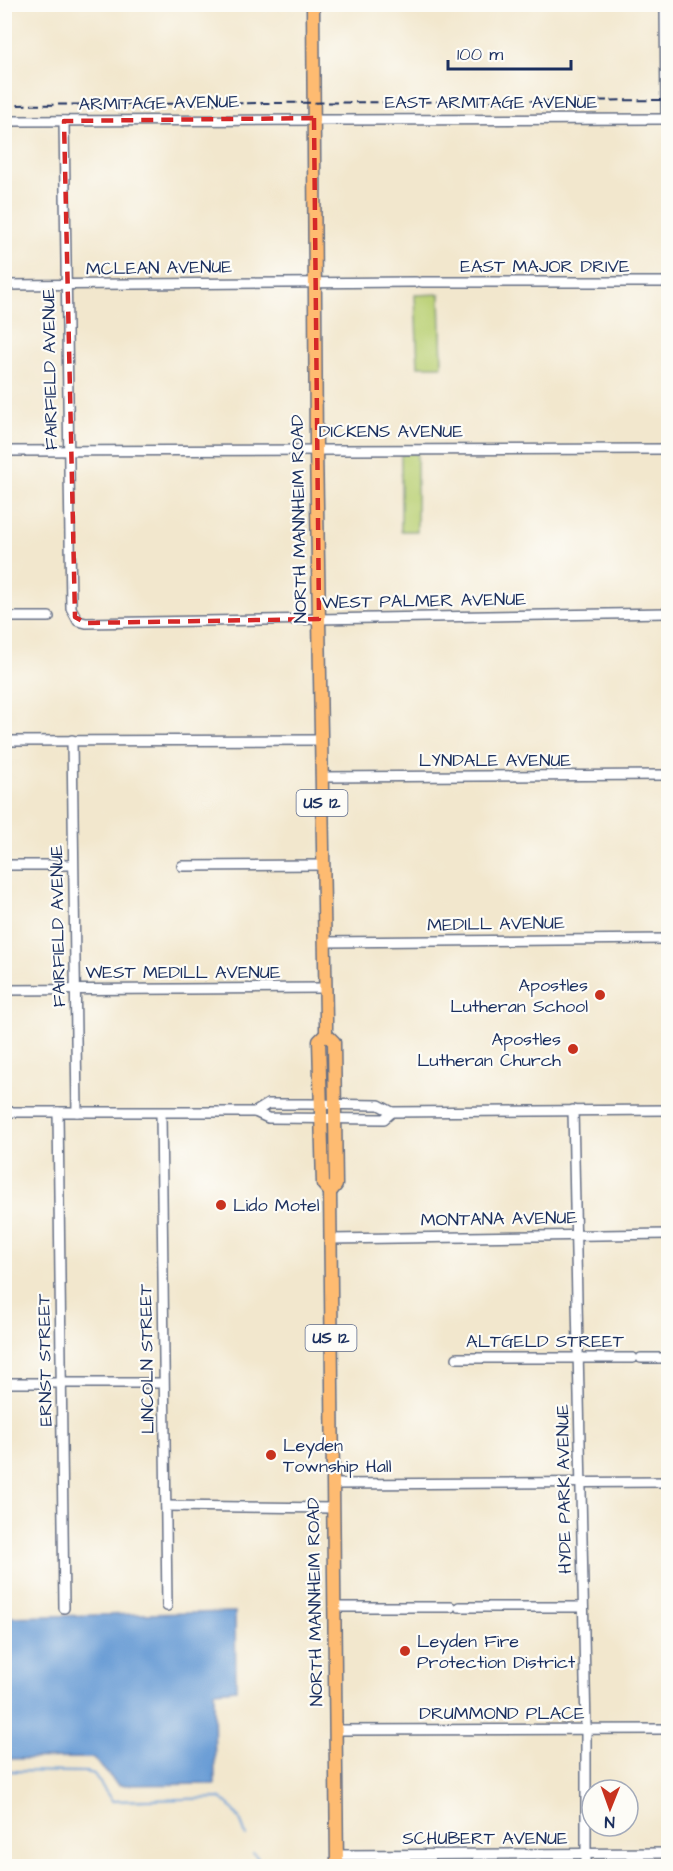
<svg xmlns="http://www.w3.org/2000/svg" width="673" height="1871" viewBox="0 0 673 1871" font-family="'Architects Daughter',sans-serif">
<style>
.green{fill:#bad074;stroke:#6a8069;stroke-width:1.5}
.water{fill:#6b9dd5;stroke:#43669a;stroke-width:1.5}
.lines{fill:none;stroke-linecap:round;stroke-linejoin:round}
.stream{stroke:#6b9dd5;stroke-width:2}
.minor-casing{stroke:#666f85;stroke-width:12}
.major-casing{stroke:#666f85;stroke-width:15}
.minor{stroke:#fff;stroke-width:9}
.major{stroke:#febb71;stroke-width:12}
.rail{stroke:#1b2f5e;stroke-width:2;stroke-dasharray:9 4.5;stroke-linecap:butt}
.marked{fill:none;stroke:#d62828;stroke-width:4.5;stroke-dasharray:12 8;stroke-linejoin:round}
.poi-dot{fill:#c8321e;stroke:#fdfcf7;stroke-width:2}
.labels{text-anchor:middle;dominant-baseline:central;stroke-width:4.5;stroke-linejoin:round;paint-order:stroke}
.shield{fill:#fdfcf7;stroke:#5f6c8c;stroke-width:1.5}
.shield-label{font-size:16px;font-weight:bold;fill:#1b2f5e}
.street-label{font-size:18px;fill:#1b2f5e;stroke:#fdfcf7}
.poi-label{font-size:18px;fill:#1b2f5e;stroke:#fdfcf7;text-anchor:start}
</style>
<rect width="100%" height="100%" fill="#fdfcf7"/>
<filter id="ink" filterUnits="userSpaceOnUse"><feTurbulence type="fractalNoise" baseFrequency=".0167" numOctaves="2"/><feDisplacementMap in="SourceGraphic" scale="12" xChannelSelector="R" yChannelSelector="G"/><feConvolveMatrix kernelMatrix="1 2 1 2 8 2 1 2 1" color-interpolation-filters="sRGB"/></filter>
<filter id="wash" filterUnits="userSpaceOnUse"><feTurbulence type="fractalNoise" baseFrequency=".008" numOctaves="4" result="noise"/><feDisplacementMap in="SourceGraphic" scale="24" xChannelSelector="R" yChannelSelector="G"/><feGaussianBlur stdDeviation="1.35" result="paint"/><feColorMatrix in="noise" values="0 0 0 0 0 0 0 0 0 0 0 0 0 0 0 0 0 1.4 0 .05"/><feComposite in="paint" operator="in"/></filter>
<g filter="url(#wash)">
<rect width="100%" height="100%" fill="#f2e7cd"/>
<g class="green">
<path d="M440 294 442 366H418L415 295Z"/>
<path d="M417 453V531H401V454Z"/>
</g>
<path class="water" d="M235 1612 236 1689 214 1691 215 1784 118 1785 93 1758 5 1759V1617Z"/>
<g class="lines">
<g class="stream">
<path d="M4 1771 87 1772 94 1774 112 1801 220 1798C235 1808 241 1819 246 1836"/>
<path d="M253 1853 260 1860 303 1865"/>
</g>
</g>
</g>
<g filter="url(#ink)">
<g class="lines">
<defs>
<g id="minor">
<path d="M665 4 666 119"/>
<path d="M4 121 668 119"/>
<path d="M64 121 71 608 78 621 86 623 668 613"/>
<path d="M422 282H668"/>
<path d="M4 285 416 282"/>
<path d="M4 451 668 449"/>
<path d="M4 617H49"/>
<path d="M72 740 77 1112"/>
<path d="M4 741 321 740"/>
<path d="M322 777 668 775"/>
<path d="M4 865H73"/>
<path d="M182 866 323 865"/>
<path d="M325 942 668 939"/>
<path d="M4 990 326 988"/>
<path d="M573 1110 586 1729V1866"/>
<path d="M4 1112H255L268 1118 384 1119 392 1112"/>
<path d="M58 1112 64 1608"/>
<path d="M255 1112 268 1104H307L379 1105 392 1112 668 1110"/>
<path d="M161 1113 167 1606"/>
<path d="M330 1239 668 1234"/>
<path d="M457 1358H633"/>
<path d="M641 1358H668"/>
<path d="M4 1383H163"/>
<path d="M332 1484 668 1482"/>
<path d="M166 1506 332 1508"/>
<path d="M334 1607H451"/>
<path d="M459 1607H583"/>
<path d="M335 1730 668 1729"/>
<path d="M337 1855 668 1853"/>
</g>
<g id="major">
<path d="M313 4 316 448 326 1019V1034L334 1042 336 1185 330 1192"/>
<path d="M326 1034 319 1041 323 1184 330 1192 337 1866"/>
</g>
</defs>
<use href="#minor" class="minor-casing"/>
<use href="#major" class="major-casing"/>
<use href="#minor" class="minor"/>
<use href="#major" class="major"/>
<path class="rail" d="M4 105 668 100"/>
</g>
</g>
<path class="marked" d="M314 118 319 619 86 623 75 617 64 121Z"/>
<g class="poi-dot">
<circle cx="600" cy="995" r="6"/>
<circle cx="573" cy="1049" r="6"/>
<circle cx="221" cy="1205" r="6"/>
<circle cx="271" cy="1455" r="6"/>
<circle cx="405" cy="1651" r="6"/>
</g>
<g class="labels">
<g class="shield">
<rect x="296.5" y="790" width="51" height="26" rx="4.5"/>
<rect x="305.5" y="1325" width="51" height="26" rx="4.5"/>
</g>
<g class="shield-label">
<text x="322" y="803">US 12</text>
<text x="331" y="1338">US 12</text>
</g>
<g class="street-label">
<text x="491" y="102">EAST ARMITAGE AVENUE</text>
<text transform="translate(159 103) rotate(-1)">ARMITAGE AVENUE</text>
<text x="545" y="266">EAST MAJOR DRIVE</text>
<text transform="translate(159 268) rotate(-1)">MCLEAN AVENUE</text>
<text transform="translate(50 369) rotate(-91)">FAIRFIELD AVENUE</text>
<text x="391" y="431">DICKENS AVENUE</text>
<text transform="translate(299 519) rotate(-91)">NORTH MANNHEIM ROAD</text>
<text transform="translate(424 601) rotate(-1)">WEST PALMER AVENUE</text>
<text x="495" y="760">LYNDALE AVENUE</text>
<text transform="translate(496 924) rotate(-1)">MEDILL AVENUE</text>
<text transform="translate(58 926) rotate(-91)">FAIRFIELD AVENUE</text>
<text x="183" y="972">WEST MEDILL AVENUE</text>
<text transform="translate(499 1219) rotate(-1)">MONTANA AVENUE</text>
<text x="545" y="1341">ALTGELD STREET</text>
<text transform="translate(147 1359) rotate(-91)">LINCOLN STREET</text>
<text transform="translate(45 1360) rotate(-91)">ERNST STREET</text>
<text transform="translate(564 1489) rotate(-91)">HYDE PARK AVENUE</text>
<text transform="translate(315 1602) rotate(-91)">NORTH MANNHEIM ROAD</text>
<text x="502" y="1713">DRUMMOND PLACE</text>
<text x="485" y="1838">SCHUBERT AVENUE</text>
</g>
<g class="poi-label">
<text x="588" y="985" text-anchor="end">Apostles<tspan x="588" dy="21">Lutheran School</tspan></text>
<text x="561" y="1039" text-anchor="end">Apostles<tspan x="561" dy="21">Lutheran Church</tspan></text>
<text x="233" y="1205">Lido Motel</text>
<text x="283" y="1445">Leyden<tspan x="283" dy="21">Township Hall</tspan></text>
<text x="417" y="1641">Leyden Fire<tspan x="417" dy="21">Protection District</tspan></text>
</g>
</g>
<rect width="673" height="1871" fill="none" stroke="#fdfcf7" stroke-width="24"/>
<g transform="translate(610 1808) rotate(181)"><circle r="28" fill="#fdfcf7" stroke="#a3aaba" stroke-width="1.5"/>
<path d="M0-4.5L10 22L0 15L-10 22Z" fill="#c8321e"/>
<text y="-9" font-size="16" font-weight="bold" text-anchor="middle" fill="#1b2f5e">N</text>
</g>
<path d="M448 60v9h123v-9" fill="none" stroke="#1b2f5e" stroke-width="3"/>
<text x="457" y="60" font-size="18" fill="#1b2f5e" stroke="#fdfcf7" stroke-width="4.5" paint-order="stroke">100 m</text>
</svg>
